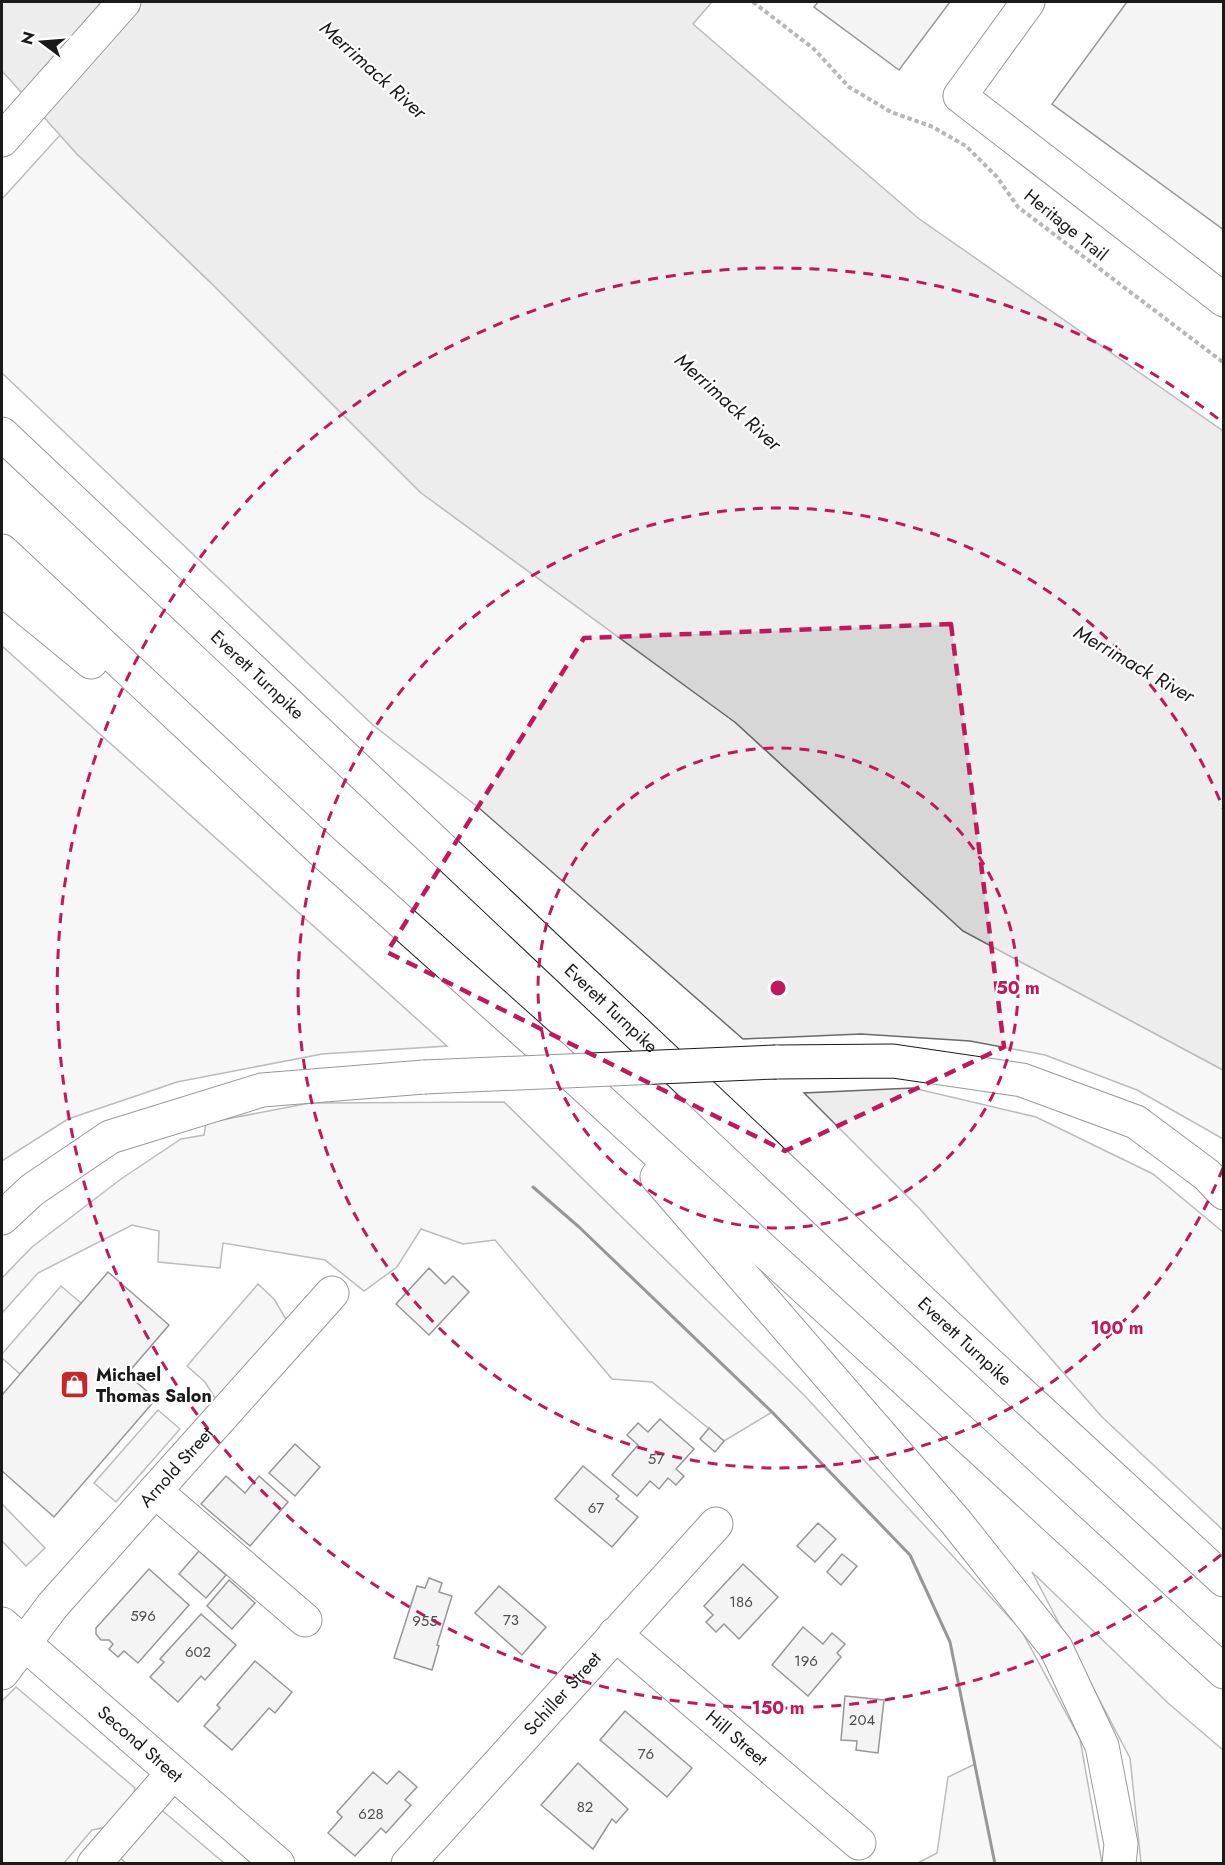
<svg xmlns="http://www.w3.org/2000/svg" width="1225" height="1865" viewBox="0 0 1225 1865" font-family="Jost,sans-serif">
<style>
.built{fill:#ededed;stroke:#6a6a6a;stroke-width:1.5}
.water{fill:#d7d7d7;stroke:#6a6a6a;stroke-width:1.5}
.building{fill:#e6e6e6;stroke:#1a1a1a;stroke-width:1.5}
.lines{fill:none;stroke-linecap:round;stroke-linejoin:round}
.minor-casing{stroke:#1a1a1a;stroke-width:35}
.major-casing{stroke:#1a1a1a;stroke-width:35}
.highway-casing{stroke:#1a1a1a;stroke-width:35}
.path{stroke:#5f5f5f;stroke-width:4;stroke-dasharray:4.5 3;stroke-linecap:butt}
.minor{stroke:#fff;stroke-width:33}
.major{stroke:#fff;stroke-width:33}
.highway{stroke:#fff;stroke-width:33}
.highway-bridge-casing{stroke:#1a1a1a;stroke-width:35;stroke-linecap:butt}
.highway-bridge{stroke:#fff;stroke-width:33}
.wall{stroke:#1a1a1a;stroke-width:3}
.marked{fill:none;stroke:#c2185b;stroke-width:4.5;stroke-dasharray:12 8;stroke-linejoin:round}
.ring{fill:none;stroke:#c2185b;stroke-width:3;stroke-dasharray:10 8}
.labels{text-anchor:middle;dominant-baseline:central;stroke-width:4.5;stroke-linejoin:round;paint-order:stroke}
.number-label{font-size:15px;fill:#4d4d4d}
.street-label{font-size:18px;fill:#1a1a1a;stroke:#fff}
.poi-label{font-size:18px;font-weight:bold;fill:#1a1a1a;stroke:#fff;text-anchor:start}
.water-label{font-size:20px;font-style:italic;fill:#1a1a1a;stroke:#fff}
.centre{fill:#c2185b;stroke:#fff;stroke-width:3}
.ring-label{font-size:18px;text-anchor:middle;font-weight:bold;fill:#c2185b;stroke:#fff;stroke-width:4.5;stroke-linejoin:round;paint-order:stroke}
</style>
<rect width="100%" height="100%" fill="#fff"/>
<g class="built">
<path d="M60 135 77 154 208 280 736 723 963 931 1223 1070V1139L1137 1090 1045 1055 970 1041 861 1034 743 1039 479 808 373 725 2 373V199Z"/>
<path d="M2 646 447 1046 322 1054 177 1082 68 1119 2 1161Z"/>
<path d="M913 1088 1036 1117 1153 1174 1223 1232V1530L1102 1417 920 1209 804 1093Z"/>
<path d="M504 1102 804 1395 1021 1630 1080 1739 1102 1863H918L937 1853 948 1777 975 1764 950 1642 910 1555 772 1412 724 1441 652 1382 612 1379 495 1240 463 1244 421 1229 397 1267 364 1291 325 1260 223 1243 220 1268 158 1262 159 1231 132 1225 38 1273 2 1313V1278L32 1247 121 1179 181 1139 204 1135 206 1123 310 1103Z"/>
<path d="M258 1284 274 1299 287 1321 217 1401 205 1382 187 1366Z"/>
<path d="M61 1286 81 1303 20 1374 2 1358V1354Z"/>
<path d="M158 1410 180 1429 116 1502 94 1483Z"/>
<path d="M2 1504 45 1548 26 1566 2 1541Z"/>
<path d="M1032 1572 1168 1703 1223 1750V1863H1141L1130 1758Z"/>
<path d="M16 1687 135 1788 132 1800 107 1827 92 1830 64 1863 2 1864V1701Z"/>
<path d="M157 1806 224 1863H126L115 1854Z"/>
</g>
<path class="water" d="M2 2H712L693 24 918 218 1223 431V1070L963 931 736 723 421 493 208 280 77 154 2 71Z"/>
<g class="building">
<path d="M818 2H950L899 70 814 7Z"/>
<path d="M1127 2H1224V230L1052 104Z"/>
<path d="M429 1268 445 1284 453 1276 469 1292 429 1335 396 1304Z"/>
<path d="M108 1272 169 1325 127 1374 156 1399 54 1517 2 1471V1395Z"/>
<path d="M660 1419 694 1449 676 1469 684 1476 676 1485 668 1478 659 1489 650 1481 637 1496 612 1475 638 1445 627 1435 638 1423 648 1432Z"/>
<path d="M709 1428 724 1441 715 1452 700 1439Z"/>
<path d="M295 1444 320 1467 295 1496 269 1473Z"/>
<path d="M583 1466 619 1496 616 1499 638 1517 612 1547 555 1499Z"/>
<path d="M226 1476 245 1493 259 1476 288 1502 250 1546 201 1504Z"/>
<path d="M818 1523 836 1539 815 1562 797 1546Z"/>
<path d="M199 1551 226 1575 206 1598 179 1574Z"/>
<path d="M842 1554 857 1566 841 1585 827 1572Z"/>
<path d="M743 1564 778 1597 739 1639 724 1624 716 1632 706 1622 713 1615 704 1606Z"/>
<path d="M149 1569 189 1605 138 1663 124 1651 118 1657 109 1649 113 1644 109 1640H101L96 1634V1628Z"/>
<path d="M429 1578 442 1583 439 1592 452 1596 437 1645 439 1646 432 1670 394 1658 417 1586 425 1588Z"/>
<path d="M229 1580 255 1603 232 1629 207 1606Z"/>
<path d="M499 1586 546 1627 522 1655 475 1613Z"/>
<path d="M201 1614 236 1645 205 1680 201 1676 178 1702 150 1677 164 1662 160 1659Z"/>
<path d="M803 1627 823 1644 832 1633 845 1644 837 1653 841 1657 808 1696 772 1665Z"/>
<path d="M255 1661 292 1692 275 1713 269 1708 232 1750 204 1726 220 1708 217 1705Z"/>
<path d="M845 1696 884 1700 878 1753 856 1750 857 1741 841 1740Z"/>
<path d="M625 1711 692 1768 667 1797 600 1740Z"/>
<path d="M578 1763 628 1809 616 1823 612 1819 593 1849 541 1805Z"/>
<path d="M399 1771 417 1787 405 1800 411 1805 386 1833 381 1828 355 1856 328 1833 342 1817 337 1812 373 1772 387 1784Z"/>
</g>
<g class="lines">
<defs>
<g id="minor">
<path d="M1028 2 960 96 1224 300"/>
<path d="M155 1491 305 1620"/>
<path id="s1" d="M615 1634 859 1843"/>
<path id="s2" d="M2 1673 53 1605 332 1293"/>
<path d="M94 1864 172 1774"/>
<path id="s3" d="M408 1864 716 1524"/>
</g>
<g id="major">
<path d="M2 140 124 2"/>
<path id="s4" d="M2 1624 278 1864"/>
</g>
<g id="highway">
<path id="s5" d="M2 434 949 1327 1224 1580"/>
<path d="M2 551 321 850 554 1058 1224 1672"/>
<path d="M2 589 91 662"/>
<path d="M776 1062 893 1061 1022 1080 1136 1122 1207 1175 1224 1193"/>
<path d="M657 1177 956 1522 1056 1648 1102 1746 1121 1844 1119 1864"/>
<path d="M2 1218 32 1190 110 1137 262 1090 424 1077"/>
</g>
</defs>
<use href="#minor" class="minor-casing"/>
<use href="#major" class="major-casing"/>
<use href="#highway" class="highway-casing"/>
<path class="path" d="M753 2 814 49 849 87 891 112 933 127 966 146 997 177 1018 207 1224 363"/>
<use href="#minor" class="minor"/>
<use href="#major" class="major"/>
<use href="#highway" class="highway"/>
<defs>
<path id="highway-bridge" d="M424 1077 776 1062"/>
</defs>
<use href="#highway-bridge" class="highway-bridge-casing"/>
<use href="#highway-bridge" class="highway-bridge"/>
<path class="wall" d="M533 1187 579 1227 772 1412 910 1555 950 1642 995 1864"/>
</g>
<path d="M0 0H1225V1865H0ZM951 624 1004 1047 785 1151 387 952 584 638Z" fill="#fff" fill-opacity=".55" fill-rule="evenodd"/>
<path class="marked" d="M951 624 1004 1047 785 1151 387 952 584 638Z"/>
<g class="ring">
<circle cx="778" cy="988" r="240"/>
<path d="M1223 1168A480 480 0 1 1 1223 808"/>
<path d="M1221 1555A720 720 0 1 1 1221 421"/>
</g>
<defs>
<symbol id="shop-square" viewBox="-11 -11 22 22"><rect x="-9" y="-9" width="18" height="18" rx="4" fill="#c62828" stroke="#fff"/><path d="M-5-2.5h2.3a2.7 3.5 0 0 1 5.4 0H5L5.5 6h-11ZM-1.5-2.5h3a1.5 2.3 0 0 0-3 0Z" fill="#fff"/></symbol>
</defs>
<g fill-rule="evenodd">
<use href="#shop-square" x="58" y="1368" width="33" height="33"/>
</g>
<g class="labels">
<g class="number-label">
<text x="656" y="1459">57</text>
<text x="596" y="1508">67</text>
<text x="741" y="1602">186</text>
<text x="143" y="1616">596</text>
<text x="511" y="1620">73</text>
<text x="425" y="1621">955</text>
<text x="198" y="1652">602</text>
<text x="806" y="1661">196</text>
<text x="862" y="1720">204</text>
<text x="646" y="1754">76</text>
<text x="585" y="1807">82</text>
<text x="371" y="1814">628</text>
</g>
<g class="street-label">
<text transform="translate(1066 225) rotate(39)">Heritage Trail</text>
<text stroke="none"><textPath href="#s5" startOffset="351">Everett Turnpike</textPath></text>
<text stroke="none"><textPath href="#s5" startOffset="837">Everett Turnpike</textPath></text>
<text stroke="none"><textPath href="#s5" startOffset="1323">Everett Turnpike</textPath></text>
<text stroke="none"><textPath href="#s2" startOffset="270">Arnold Street</textPath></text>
<text stroke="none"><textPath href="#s3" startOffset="230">Schiller Street</textPath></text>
<text stroke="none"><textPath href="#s1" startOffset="160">Hill Street</textPath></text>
<text stroke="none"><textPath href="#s4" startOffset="183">Second Street</textPath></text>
</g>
<g class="poi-label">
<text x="96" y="1375">Michael<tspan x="96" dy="21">Thomas Salon</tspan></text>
</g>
<g class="water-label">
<text transform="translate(373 70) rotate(42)">Merrimack River</text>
<text transform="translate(728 402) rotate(42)">Merrimack River</text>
<text transform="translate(1134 664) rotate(30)">Merrimack River</text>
</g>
</g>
<circle cx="778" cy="988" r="9" class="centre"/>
<g class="ring-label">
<text x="1018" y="994">50 m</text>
<text x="1117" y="1334">100 m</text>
<text x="778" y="1714">150 m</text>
</g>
<rect width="1225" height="1865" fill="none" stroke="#1a1a1a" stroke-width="6"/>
<g transform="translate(42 42) rotate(286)" stroke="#ffffff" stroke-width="4.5" paint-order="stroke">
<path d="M0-4.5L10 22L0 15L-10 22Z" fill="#1a1a1a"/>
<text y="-9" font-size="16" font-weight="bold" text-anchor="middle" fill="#1a1a1a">N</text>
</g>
</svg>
